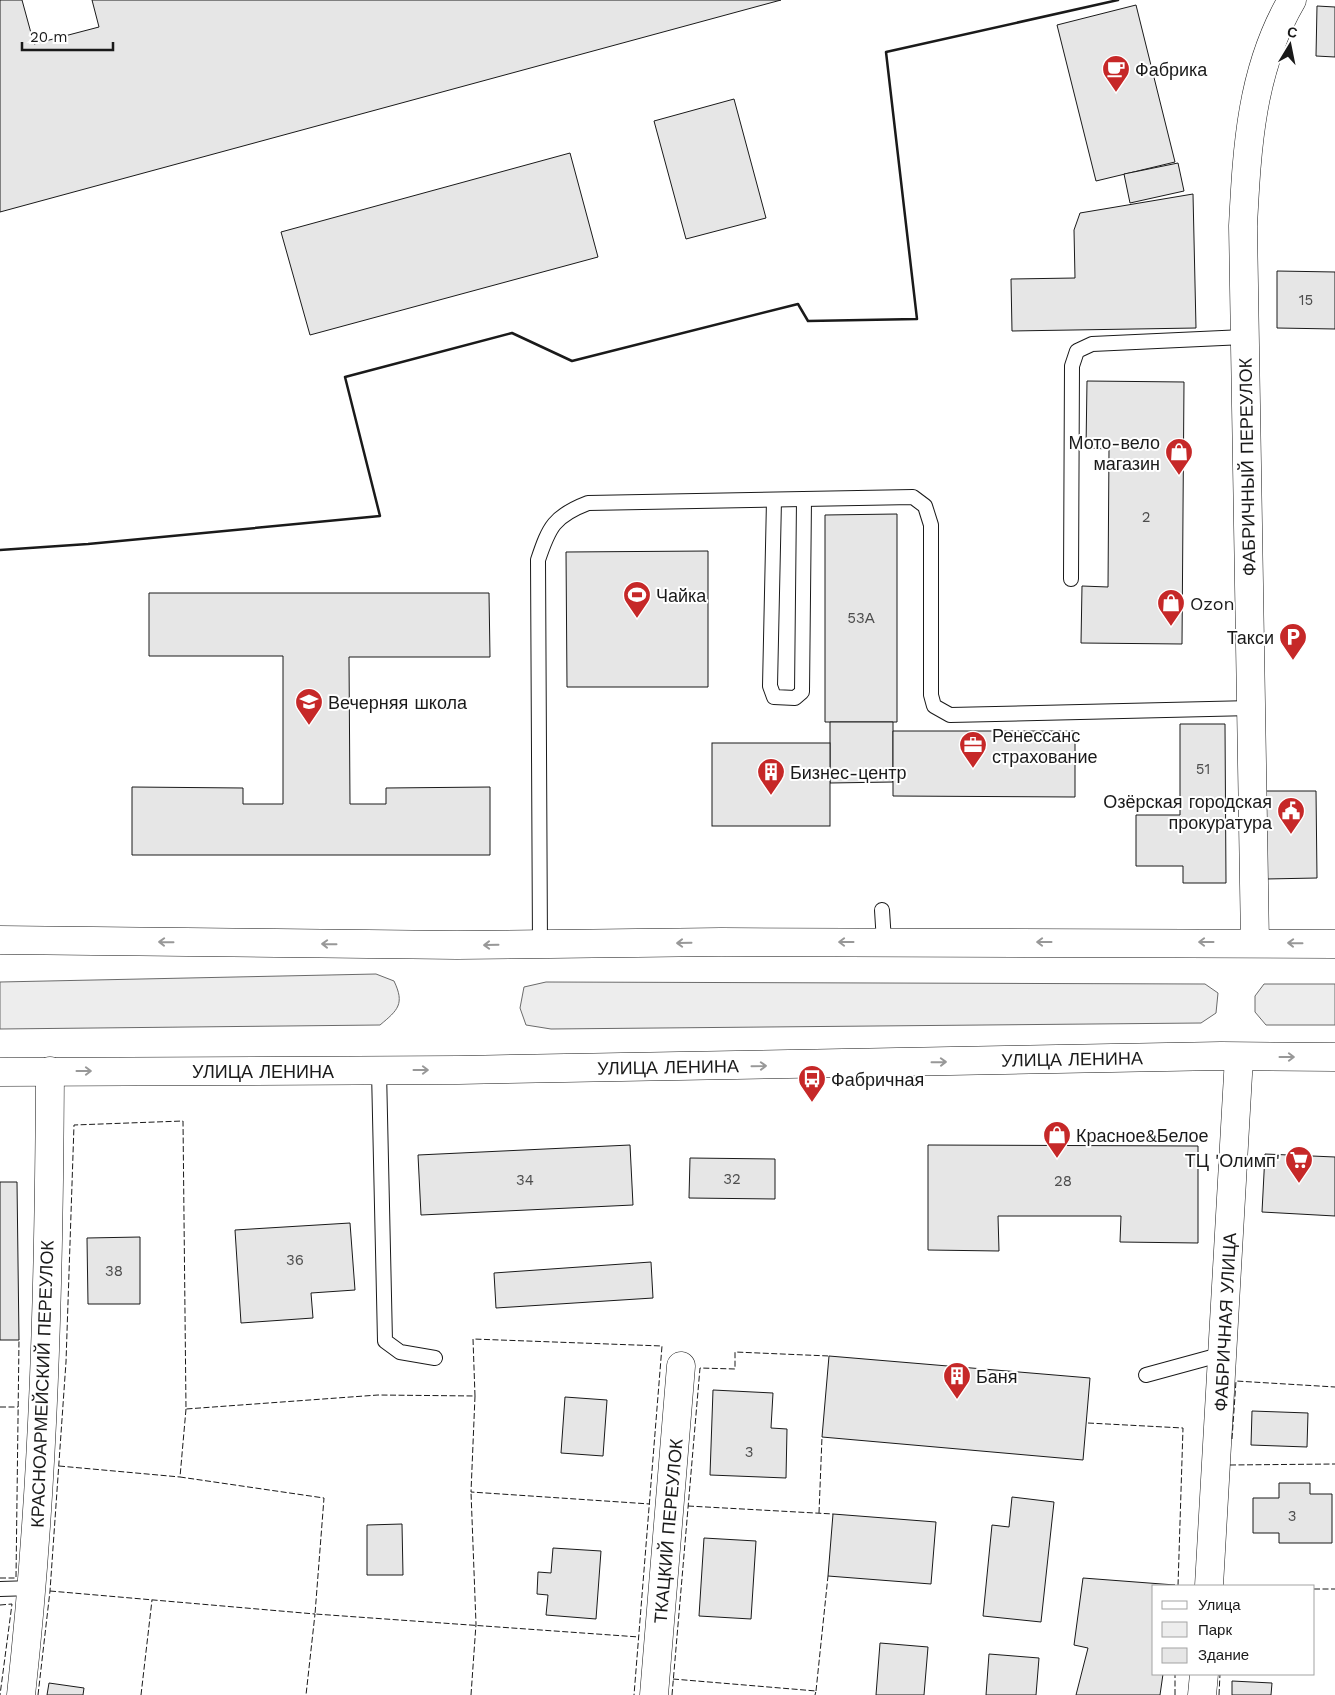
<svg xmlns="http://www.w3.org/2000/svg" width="1335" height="1695" viewBox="0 0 1335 1695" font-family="'Work Sans',sans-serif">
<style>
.green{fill:#ededed;stroke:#6a6a6a}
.building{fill:#e6e6e6;stroke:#1a1a1a}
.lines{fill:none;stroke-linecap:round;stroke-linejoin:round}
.lane-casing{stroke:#1a1a1a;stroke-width:16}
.street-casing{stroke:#1a1a1a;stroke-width:29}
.secondary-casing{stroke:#1a1a1a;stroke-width:29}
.lane{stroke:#fff;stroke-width:14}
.street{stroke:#fff;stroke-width:28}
.secondary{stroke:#fff;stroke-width:28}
.fence{stroke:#1a1a1a;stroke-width:1;stroke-dasharray:6 2.5;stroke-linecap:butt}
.wall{stroke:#1a1a1a;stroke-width:2.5}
.oneway{stroke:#989898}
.labels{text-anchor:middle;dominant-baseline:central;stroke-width:4;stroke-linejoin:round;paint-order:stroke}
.number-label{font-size:15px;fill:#4d4d4d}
.poi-label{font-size:18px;fill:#1a1a1a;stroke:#fff;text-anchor:start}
.street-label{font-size:18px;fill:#1a1a1a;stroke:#fff}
</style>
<rect width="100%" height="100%" fill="#fff"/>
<g class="green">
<path d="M376 974 394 981C405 1004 398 1010 380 1025L0 1029V982Z"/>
<path d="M546 982 1205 984 1218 993 1216 1013 1201 1023 551 1029 526 1025 520 1008 524 987Z"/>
<path d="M1264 984H1335V1025H1266L1255 1012V996Z"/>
</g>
<g class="building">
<path d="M0 0H22L34 44 99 27 92 0H781L0 212Z"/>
<path d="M1136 5 1175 162 1096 181 1057 25Z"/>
<path d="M1317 6 1335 7V57L1316 56Z"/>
<path d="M734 99 766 218 686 239 654 121Z"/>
<path d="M570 153 598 257 310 335 281 232Z"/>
<path d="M1178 163 1184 191 1130 203 1124 174Z"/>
<path d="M1193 194 1196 328 1012 331 1011 279 1075 278 1074 230 1080 213Z"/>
<path d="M1277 271 1335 272V329L1277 328Z"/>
<path d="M1087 381 1184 382 1182 644 1081 643 1082 586 1108 587 1109 449 1086 448Z"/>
<path d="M897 514V722H825V515Z"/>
<path d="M708 551V687H567L566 552Z"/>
<path d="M149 593H489L490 657H349L350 804H386V788L490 787V855H132V787L243 788V804H283V656H149Z"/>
<path d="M830 722H893V782L830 783Z"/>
<path d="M1180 724H1225L1226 883H1183V866H1136V815H1180Z"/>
<path d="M893 731H1075V797L893 796Z"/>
<rect x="712" y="743" width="118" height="83"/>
<path d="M1265 791H1316L1317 878 1266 879Z"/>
<path d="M630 1145 633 1205 421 1215 418 1155Z"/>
<path d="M928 1145 1198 1146V1243L1120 1242 1121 1216H998L999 1251 928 1250Z"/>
<path d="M1265 1154 1335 1157V1216L1262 1212Z"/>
<path d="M690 1158 775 1159V1199L689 1198Z"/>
<path d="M0 1182H17L19 1340H0Z"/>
<path d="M350 1223 355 1290 311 1293 313 1318 241 1323 235 1230Z"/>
<path d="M140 1237V1304H88L87 1238Z"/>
<path d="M651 1262 653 1298 496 1308 494 1273Z"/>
<path d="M829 1356 1090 1378 1083 1460 822 1437Z"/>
<path d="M713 1390 773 1393 771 1428 787 1429 786 1478 710 1475Z"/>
<path d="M565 1397 607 1400 603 1456 561 1453Z"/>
<path d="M1252 1411 1308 1413 1307 1447 1251 1445Z"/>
<path d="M1279 1483H1310V1494H1332V1543H1279V1533H1253V1498H1279Z"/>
<path d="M1012 1497 1054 1502 1041 1622 983 1616 992 1525 1009 1527Z"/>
<path d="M833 1514 936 1522 931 1584 828 1576Z"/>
<path d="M402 1524 403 1575H367V1525Z"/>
<path d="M704 1538 756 1541 751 1619 699 1616Z"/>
<path d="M553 1548 601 1551 596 1619 546 1615 548 1595 537 1594 538 1572 551 1573Z"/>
<path d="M1083 1578 1175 1585 1154 1586V1674H1163L1160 1695H1076L1088 1648 1074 1645Z"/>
<path d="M880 1643 928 1647 924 1695H876Z"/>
<path d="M989 1654 1039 1658 1036 1695H986Z"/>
<path d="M1232 1681 1272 1683 1271 1695H1232Z"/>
<path d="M49 1683 84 1688 83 1695H47Z"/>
</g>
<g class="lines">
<defs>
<g id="lane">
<path d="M774 500 770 686 774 697 795 698 802 692 804 500"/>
<path d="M1071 579 1072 366 1077 351 1092 344 1244 337"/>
<path d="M882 910 884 942"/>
<path d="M540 944 538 560C549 527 554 516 588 503L913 497 925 506 931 525V695L934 706 950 715 1252 708"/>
<path d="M379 1071 385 1341 400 1352 435 1358"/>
<path d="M1146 1375 1223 1354"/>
<path d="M0 1589 33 1588"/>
</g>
<g id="street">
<path d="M1209 1586 1239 1057"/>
<path d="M21 1695C44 1488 49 1280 50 1071"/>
<path d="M654 1695 681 1366"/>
<path d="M1202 1695 1204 1674"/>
</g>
<g id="secondary">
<path d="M0 940 457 945 721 942 1335 944"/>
<path d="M1255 943 1243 226C1247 147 1251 70 1292 0"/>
<path d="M0 1072 459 1070 1221 1056 1335 1057"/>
</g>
</defs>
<use href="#lane" class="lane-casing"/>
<use href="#street" class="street-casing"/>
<use href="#secondary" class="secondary-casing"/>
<use href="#lane" class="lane"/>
<use href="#street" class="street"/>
<use href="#secondary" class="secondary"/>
<g class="fence">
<path d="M475 1396 471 1492 650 1504"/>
<path d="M0 1407H18"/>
<path d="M186 1409 180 1477 324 1498 315 1614 639 1637"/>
<path d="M1088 1423 1183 1428 1178 1586"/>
<path d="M1232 1439 1236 1381 1335 1387"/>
<path d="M1230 1465 1335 1464"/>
<path d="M59 1466 180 1477"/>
<path d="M688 1506 833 1514"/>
<path d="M819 1513 822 1437"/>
<path d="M0 1578H16L19 1340"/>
<path d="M1314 1589H1335"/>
<path d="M50 1591 315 1614 306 1695"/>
<path d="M0 1605 12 1604 0 1695"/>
<path d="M673 1679 816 1691 815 1695"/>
<path d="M816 1691 828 1576"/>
<path d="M38 1695 50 1591 66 1362 74 1125 183 1121 186 1409 378 1395 475 1396 473 1339 662 1346 634 1695"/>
<path d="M141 1695 152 1600"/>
<path d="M471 1695 476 1624 471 1492"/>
<path d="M672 1695 700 1368 735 1369V1352L829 1356"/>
<path d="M1175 1695V1674"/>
<path d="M1219 1695 1220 1674"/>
</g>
<path class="wall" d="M0 550 88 544 380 516 345 377 512 333 572 361 798 304 808 321 917 319 886 52 1118 0"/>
</g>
<defs><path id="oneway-shaft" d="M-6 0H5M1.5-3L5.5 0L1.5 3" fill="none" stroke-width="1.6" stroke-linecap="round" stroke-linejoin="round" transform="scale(1.25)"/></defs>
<g class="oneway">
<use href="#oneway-shaft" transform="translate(166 942) rotate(-179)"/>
<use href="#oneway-shaft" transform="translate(846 942) rotate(180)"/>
<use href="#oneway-shaft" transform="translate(1044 942) rotate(-180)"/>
<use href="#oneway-shaft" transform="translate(1206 942) rotate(-180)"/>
<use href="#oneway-shaft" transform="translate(684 943) rotate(179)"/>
<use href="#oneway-shaft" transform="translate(1295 943) rotate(-179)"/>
<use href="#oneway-shaft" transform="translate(329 944) rotate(-179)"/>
<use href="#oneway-shaft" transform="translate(491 945) rotate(179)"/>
<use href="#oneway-shaft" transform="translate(1287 1057)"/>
<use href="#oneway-shaft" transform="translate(939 1062) rotate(-1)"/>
<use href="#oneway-shaft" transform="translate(759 1066) rotate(-1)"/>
<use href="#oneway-shaft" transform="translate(421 1070)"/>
<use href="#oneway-shaft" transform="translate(84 1071)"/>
</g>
<defs>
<symbol id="cafe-pin" viewBox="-11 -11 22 30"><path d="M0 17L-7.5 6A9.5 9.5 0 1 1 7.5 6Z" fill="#c62828" stroke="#fff"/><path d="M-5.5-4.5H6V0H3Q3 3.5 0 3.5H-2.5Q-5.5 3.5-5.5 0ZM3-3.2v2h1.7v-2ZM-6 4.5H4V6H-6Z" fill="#fff"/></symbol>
<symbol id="shop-pin" viewBox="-11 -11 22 30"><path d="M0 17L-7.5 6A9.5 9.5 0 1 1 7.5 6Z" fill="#c62828" stroke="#fff"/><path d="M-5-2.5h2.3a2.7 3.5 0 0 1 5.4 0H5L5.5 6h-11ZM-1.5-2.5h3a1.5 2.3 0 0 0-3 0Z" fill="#fff"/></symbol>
<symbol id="stadium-pin" viewBox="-11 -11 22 30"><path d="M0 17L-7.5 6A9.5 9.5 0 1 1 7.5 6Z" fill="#c62828" stroke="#fff"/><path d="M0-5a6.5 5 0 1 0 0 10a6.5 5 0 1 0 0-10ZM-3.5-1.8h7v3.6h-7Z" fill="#fff"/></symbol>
<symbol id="parking-pin" viewBox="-11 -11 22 30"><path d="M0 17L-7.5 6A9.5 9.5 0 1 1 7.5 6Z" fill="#c62828" stroke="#fff"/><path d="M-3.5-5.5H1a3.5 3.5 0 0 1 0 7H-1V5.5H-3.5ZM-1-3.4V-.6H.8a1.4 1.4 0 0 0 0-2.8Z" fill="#fff"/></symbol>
<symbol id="school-pin" viewBox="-11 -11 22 30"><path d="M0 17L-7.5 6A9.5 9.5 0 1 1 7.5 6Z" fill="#c62828" stroke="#fff"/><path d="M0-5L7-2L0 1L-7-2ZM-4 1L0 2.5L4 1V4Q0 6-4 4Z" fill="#fff"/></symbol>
<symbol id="office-pin" viewBox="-11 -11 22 30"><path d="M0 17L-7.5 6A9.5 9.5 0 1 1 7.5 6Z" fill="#c62828" stroke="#fff"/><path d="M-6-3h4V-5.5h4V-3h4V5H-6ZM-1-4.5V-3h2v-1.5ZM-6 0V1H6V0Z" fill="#fff"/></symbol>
<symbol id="building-pin" viewBox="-11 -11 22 30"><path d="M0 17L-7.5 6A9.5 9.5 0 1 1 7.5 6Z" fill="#c62828" stroke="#fff"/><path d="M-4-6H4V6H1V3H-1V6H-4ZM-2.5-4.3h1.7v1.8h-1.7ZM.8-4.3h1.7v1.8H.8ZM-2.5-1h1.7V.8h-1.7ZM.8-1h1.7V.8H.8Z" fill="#fff"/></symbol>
<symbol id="civic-pin" viewBox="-11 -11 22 30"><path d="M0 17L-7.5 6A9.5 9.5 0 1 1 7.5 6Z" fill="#c62828" stroke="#fff"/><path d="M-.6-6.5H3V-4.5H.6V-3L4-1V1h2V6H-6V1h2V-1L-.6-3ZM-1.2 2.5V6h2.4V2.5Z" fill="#fff"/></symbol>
<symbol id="bus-pin" viewBox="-11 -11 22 30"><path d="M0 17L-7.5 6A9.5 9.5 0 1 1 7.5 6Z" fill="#c62828" stroke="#fff"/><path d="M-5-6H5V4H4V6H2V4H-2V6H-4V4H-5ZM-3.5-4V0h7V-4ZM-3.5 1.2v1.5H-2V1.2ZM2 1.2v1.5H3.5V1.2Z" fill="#fff"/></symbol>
<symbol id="supermarket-pin" viewBox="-11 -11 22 30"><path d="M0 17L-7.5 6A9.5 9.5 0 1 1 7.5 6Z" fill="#c62828" stroke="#fff"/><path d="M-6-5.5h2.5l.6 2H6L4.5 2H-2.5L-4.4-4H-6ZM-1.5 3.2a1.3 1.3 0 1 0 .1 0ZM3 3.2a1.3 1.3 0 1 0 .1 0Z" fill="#fff"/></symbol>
</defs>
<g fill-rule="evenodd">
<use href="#cafe-pin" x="1100" y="53" width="32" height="43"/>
<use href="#shop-pin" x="1163" y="436" width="32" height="43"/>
<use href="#stadium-pin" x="621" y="579" width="32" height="43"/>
<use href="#shop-pin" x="1155" y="587" width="32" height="43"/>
<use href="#parking-pin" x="1277" y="621" width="32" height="43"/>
<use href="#school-pin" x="293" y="686" width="32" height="43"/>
<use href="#office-pin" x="957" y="729" width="32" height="43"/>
<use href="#building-pin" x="755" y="756" width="32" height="43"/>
<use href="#civic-pin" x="1275" y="795" width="32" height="43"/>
<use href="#bus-pin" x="796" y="1063" width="32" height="43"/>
<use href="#shop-pin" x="1041" y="1119" width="32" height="43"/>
<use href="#supermarket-pin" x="1283" y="1144" width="32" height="43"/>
<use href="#building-pin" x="941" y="1360" width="32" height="43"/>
</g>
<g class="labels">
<g class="number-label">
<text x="1306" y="300">15</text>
<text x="1146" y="517">2</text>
<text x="861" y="618">53А</text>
<text x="1203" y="769">51</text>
<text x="732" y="1179">32</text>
<text x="525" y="1180">34</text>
<text x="1063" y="1181">28</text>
<text x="295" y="1260">36</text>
<text x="114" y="1271">38</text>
<text x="749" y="1452">3</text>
<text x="1292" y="1516">3</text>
</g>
<g class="poi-label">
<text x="1135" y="69">Фабрика</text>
<text x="1160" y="442" text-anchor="end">Мото-вело<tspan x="1160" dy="21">магазин</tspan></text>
<text x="656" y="595">Чайка</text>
<text x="1190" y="603">Ozon</text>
<text x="1274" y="637" text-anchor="end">Такси</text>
<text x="328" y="702">Вечерняя школа</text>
<text x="992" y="735">Ренессанс<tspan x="992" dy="21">страхование</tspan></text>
<text x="790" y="772">Бизнес-центр</text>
<text x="1272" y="801" text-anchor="end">Озёрская городская<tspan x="1272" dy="21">прокуратура</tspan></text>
<text x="831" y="1079">Фабричная</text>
<text x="1076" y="1135">Красное&amp;Белое</text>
<text x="1280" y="1160" text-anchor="end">ТЦ 'Олимп'</text>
<text x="976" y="1376">Баня</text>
</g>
<g class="street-label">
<text transform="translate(1247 467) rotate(-91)">ФАБРИЧНЫЙ ПЕРЕУЛОК</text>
<text transform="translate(1072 1059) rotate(-1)">УЛИЦА ЛЕНИНА</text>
<text transform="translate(668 1067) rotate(-1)">УЛИЦА ЛЕНИНА</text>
<text x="263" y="1071">УЛИЦА ЛЕНИНА</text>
<text transform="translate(1225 1322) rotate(-87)">ФАБРИЧНАЯ УЛИЦА</text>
<text transform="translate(42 1384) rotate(-88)">КРАСНОАРМЕЙСКИЙ ПЕРЕУЛОК</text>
<text transform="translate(668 1531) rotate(-85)">ТКАЦКИЙ ПЕРЕУЛОК</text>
</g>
</g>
<rect x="1152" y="1585" width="162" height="90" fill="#ffffff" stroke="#a3a3a3"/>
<rect x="1162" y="1601" width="25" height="8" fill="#ffffff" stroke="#a3a3a3"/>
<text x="1198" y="1610" font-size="15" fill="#1a1a1a">Улица</text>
<rect x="1162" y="1622" width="25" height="15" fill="#ededed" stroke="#a3a3a3"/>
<text x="1198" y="1635" font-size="15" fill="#1a1a1a">Парк</text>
<rect x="1162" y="1648" width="25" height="15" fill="#e6e6e6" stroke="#a3a3a3"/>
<text x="1198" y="1660" font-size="15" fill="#1a1a1a">Здание</text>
<g transform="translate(1290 45) rotate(10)" stroke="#ffffff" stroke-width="4" paint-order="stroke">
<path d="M0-4L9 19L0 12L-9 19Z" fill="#1a1a1a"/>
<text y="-8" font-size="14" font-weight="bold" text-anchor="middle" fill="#1a1a1a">С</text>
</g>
<path d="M22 42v8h91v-8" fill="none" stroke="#1a1a1a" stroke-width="2.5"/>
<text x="30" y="42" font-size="15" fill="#1a1a1a" stroke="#ffffff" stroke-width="4" paint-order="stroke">20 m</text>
</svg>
